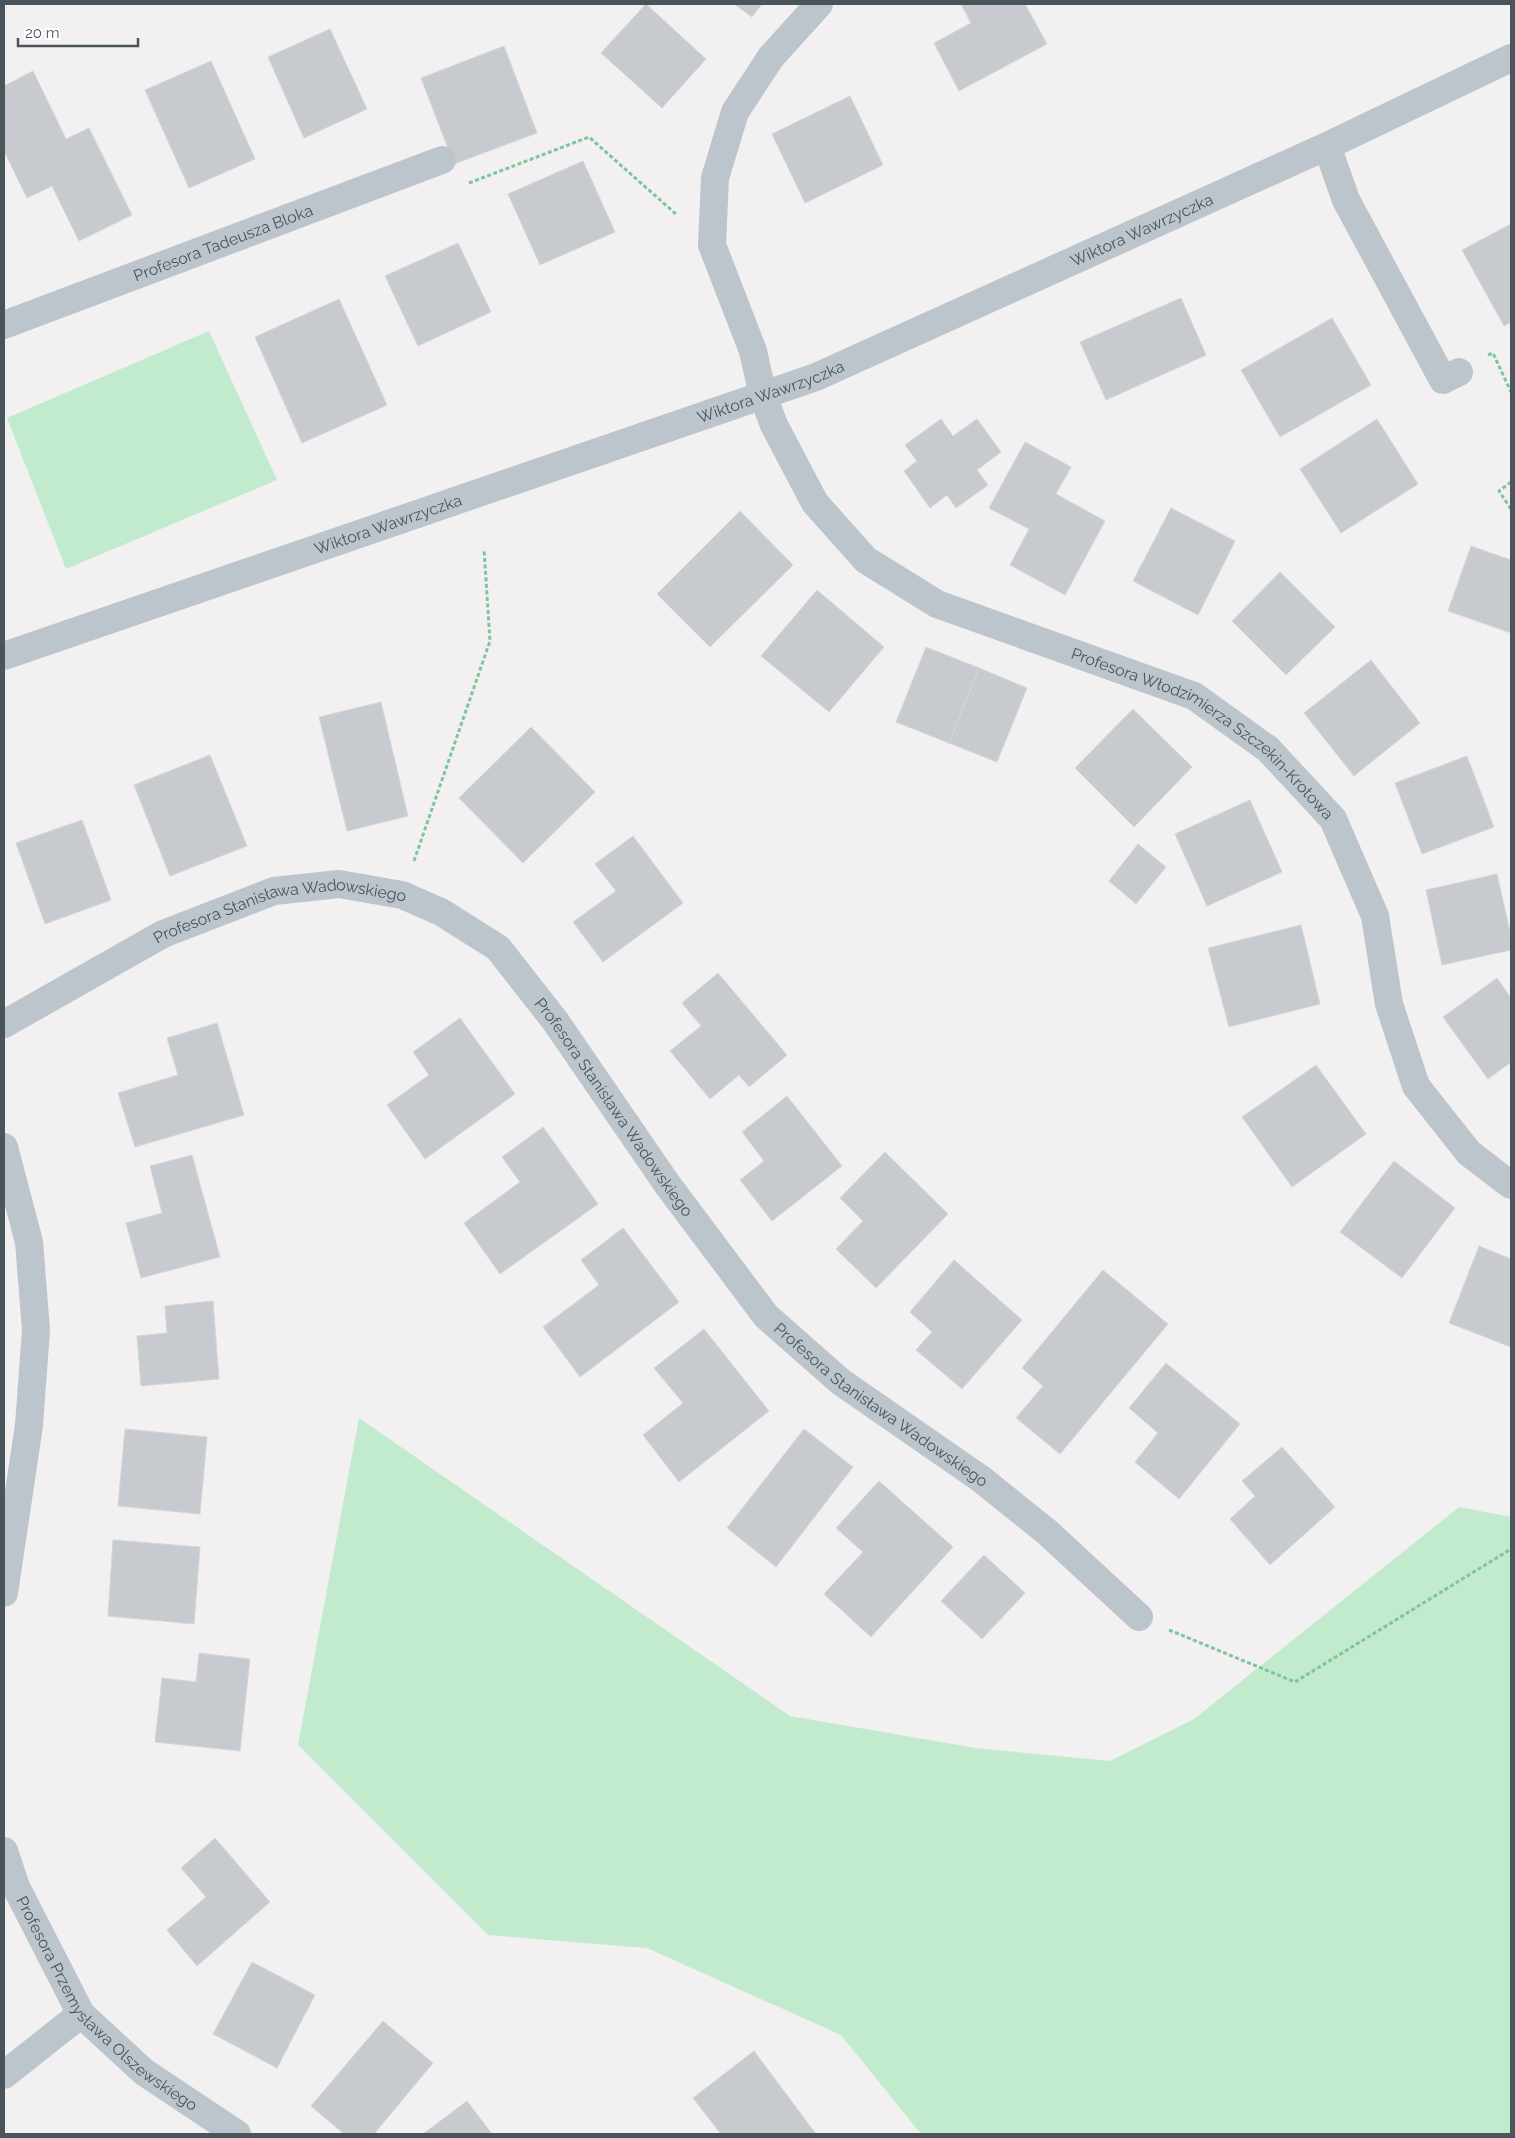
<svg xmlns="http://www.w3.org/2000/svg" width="1515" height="2138" viewBox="0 0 1515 2138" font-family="Raleway,sans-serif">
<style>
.green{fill:#c2ebcd}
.building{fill:#c7cbcf;stroke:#d4d7da}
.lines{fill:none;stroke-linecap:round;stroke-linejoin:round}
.path{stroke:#7dc69a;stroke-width:3;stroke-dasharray:4 2.5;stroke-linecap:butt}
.minor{stroke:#bcc5cb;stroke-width:28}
.labels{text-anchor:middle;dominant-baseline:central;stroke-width:4.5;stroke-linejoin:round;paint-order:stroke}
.street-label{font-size:16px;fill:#49555b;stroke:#fff}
</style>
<rect width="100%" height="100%" fill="#f2f0f0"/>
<g class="green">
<path d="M209 331 277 480 66 569 7 418Z"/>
<path d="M359 1418 790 1716 976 1748 1110 1761 1194 1719 1459 1507 1511 1517V2134H921L841 2035 647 1948 488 1935 298 1745Z"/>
</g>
<g class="building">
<path d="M646 4 706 59 662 108 601 53Z"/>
<path d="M734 4H762L752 17Z"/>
<path d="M961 4H1025L1047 44 959 91 934 43 971 23Z"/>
<path d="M330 29 367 109 304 138 268 57Z"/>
<path d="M504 46 537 133 454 164 421 78Z"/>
<path d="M211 61 255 159 189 188 145 90Z"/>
<path d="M33 71 66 139 89 128 132 215 79 241 52 186 27 198 4 151V86Z"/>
<path d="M850 96 883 165 805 203 772 134Z"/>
<path d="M583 161 615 232 540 265 508 194Z"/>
<path d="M1511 224V322L1504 326 1462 250Z"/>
<path d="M458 243 491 312 418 346 385 276Z"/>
<path d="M1181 298 1206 355 1106 400 1080 342Z"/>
<path d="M339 299 387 405 302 443 255 337Z"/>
<path d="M1332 318 1371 385 1280 437 1241 370Z"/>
<path d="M941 419 953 436 977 419 1001 452 977 470 988 485 956 508 947 495 930 508 904 471 917 461 905 445Z"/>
<path d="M1377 419 1418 484 1341 533 1300 469Z"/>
<path d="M1025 442 1071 467 1056 494 1105 521 1065 595 1010 565 1029 529 989 508Z"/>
<path d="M1171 508 1235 541 1198 615 1133 581Z"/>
<path d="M740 511 793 565 710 647 657 594Z"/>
<path d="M1471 546 1511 560V633L1448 611Z"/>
<path d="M1280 572 1335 627 1286 675 1232 621Z"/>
<path d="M817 590 884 647 829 712 761 656Z"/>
<path d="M926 647 979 668 949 743 896 722Z"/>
<path d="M1371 660 1420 723 1354 776 1304 713Z"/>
<path d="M979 668 1027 688 997 762 949 743Z"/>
<path d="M381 702 408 816 347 831 319 717Z"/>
<path d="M1133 709 1192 767 1134 827 1075 768Z"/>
<path d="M531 727 595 792 523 863 459 798Z"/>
<path d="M210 755 247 846 170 876 134 785Z"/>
<path d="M1467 756 1494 827 1422 854 1395 783Z"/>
<path d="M1250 800 1282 872 1207 906 1175 834Z"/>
<path d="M82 820 111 900 45 924 16 843Z"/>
<path d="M633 836 683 903 603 962 573 922 616 891 595 864Z"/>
<path d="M1138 844 1166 867 1136 904 1109 881Z"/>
<path d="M1497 874 1511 936V950L1442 965 1426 890Z"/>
<path d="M1301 925 1320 1004 1229 1027 1208 948Z"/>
<path d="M718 973 787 1055 749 1087 739 1075 710 1099 670 1051 701 1026 682 1003Z"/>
<path d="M1497 978 1511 998V1062L1488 1079 1443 1017Z"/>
<path d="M460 1018 515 1094 425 1159 387 1105 429 1075 413 1052Z"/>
<path d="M217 1023 244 1115 135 1147 118 1093 178 1075 167 1038Z"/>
<path d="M1316 1065 1366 1134 1292 1187 1242 1117Z"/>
<path d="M787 1096 842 1166 772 1221 740 1180 764 1161 742 1132Z"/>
<path d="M543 1127 598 1204 500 1274 464 1223 520 1182 502 1157Z"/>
<path d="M885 1152 948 1214 876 1288 836 1249 863 1221 840 1198Z"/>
<path d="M192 1155 220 1257 141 1278 126 1223 162 1213 150 1166Z"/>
<path d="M1394 1161 1455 1208 1402 1278 1340 1232Z"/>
<path d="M623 1228 679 1302 580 1377 543 1327 599 1285 581 1260Z"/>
<path d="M1479 1246 1511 1259V1347L1449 1323Z"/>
<path d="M954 1260 1022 1320 962 1389 916 1350 932 1332 910 1312Z"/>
<path d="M1103 1270 1168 1324 1060 1454 1016 1418 1043 1386 1022 1368Z"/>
<path d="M213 1301 219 1379 141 1386 137 1336 167 1333 165 1306Z"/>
<path d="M704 1329 769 1411 679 1482 643 1435 683 1403 654 1368Z"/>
<path d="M1166 1363 1240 1424 1179 1499 1135 1462 1158 1433 1129 1408Z"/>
<path d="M125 1429 207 1437 200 1514 118 1506Z"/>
<path d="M804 1429 853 1467 776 1567 727 1528Z"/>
<path d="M1282 1447 1335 1507 1270 1565 1230 1519 1255 1496 1242 1481Z"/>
<path d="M879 1481 953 1547 871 1637 824 1594 863 1552 836 1528Z"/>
<path d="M113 1540 200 1547 194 1624 108 1616Z"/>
<path d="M984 1555 1025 1593 982 1639 941 1601Z"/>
<path d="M199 1653 250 1659 240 1751 155 1742 162 1678 196 1682Z"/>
<path d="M215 1838 270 1902 197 1966 167 1930 206 1897 181 1868Z"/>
<path d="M252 1962 315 1995 277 2068 213 2034Z"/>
<path d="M383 2021 433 2063 374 2134H344L311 2106Z"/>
<path d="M754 2051 816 2134H721L693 2098Z"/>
<path d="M467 2101 492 2134H423Z"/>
</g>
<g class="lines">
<g class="path">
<path d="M469 183 589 137 677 215"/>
<path d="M1488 355 1493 353 1511 392"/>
<path d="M1511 482 1499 491 1511 509"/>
<path d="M414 861 490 641 484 549"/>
<path d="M1169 1630 1295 1682 1511 1549"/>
</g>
<g class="minor">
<path id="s1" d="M819 4 771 57 735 112 715 178 712 245 753 351 763 396 774 425 815 503 866 560 937 604 1194 696 1268 749 1333 819 1375 916 1389 1004 1416 1086 1469 1153 1511 1185"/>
<path d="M1327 146 1346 200 1443 380 1459 372"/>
<path id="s2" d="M4 325 442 160"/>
<path id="s3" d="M4 656 816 377 1327 146 1511 58"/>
<path id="s4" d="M4 1024 163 934 274 891 339 884 402 895 441 912 498 948 556 1022 667 1184 766 1316 841 1382 981 1479 1047 1532 1139 1617"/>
<path d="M4 1147 29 1242 36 1330 29 1425 4 1593"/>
<path id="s5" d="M4 1851 16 1887 81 2014 144 2072 237 2134"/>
<path d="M4 2075 81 2014"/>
</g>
</g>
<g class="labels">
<g class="street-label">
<text stroke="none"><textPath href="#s3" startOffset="1216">Wiktora Wawrzyczka</textPath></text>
<text stroke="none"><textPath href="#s2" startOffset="234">Profesora Tadeusza Bloka</textPath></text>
<text stroke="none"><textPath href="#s3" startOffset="811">Wiktora Wawrzyczka</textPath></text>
<text stroke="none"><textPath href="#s3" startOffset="406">Wiktora Wawrzyczka</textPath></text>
<text stroke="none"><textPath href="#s1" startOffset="1012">Profesora Włodzimierza Szczekin-Krotowa</textPath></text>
<text stroke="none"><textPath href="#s4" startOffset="304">Profesora Stanisława Wadowskiego</textPath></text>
<text stroke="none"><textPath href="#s4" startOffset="738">Profesora Stanisława Wadowskiego</textPath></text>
<text stroke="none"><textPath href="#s4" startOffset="1142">Profesora Stanisława Wadowskiego</textPath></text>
<text stroke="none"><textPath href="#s5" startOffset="189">Profesora Przemysława Olszewskiego</textPath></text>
</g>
</g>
<rect width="1515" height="2138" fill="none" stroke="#49555b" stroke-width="10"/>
<path d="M18 38v8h120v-8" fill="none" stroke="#49555b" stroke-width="2.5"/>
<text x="25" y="38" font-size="15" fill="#49555b" stroke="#ffffff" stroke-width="4" paint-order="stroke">20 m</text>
</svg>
